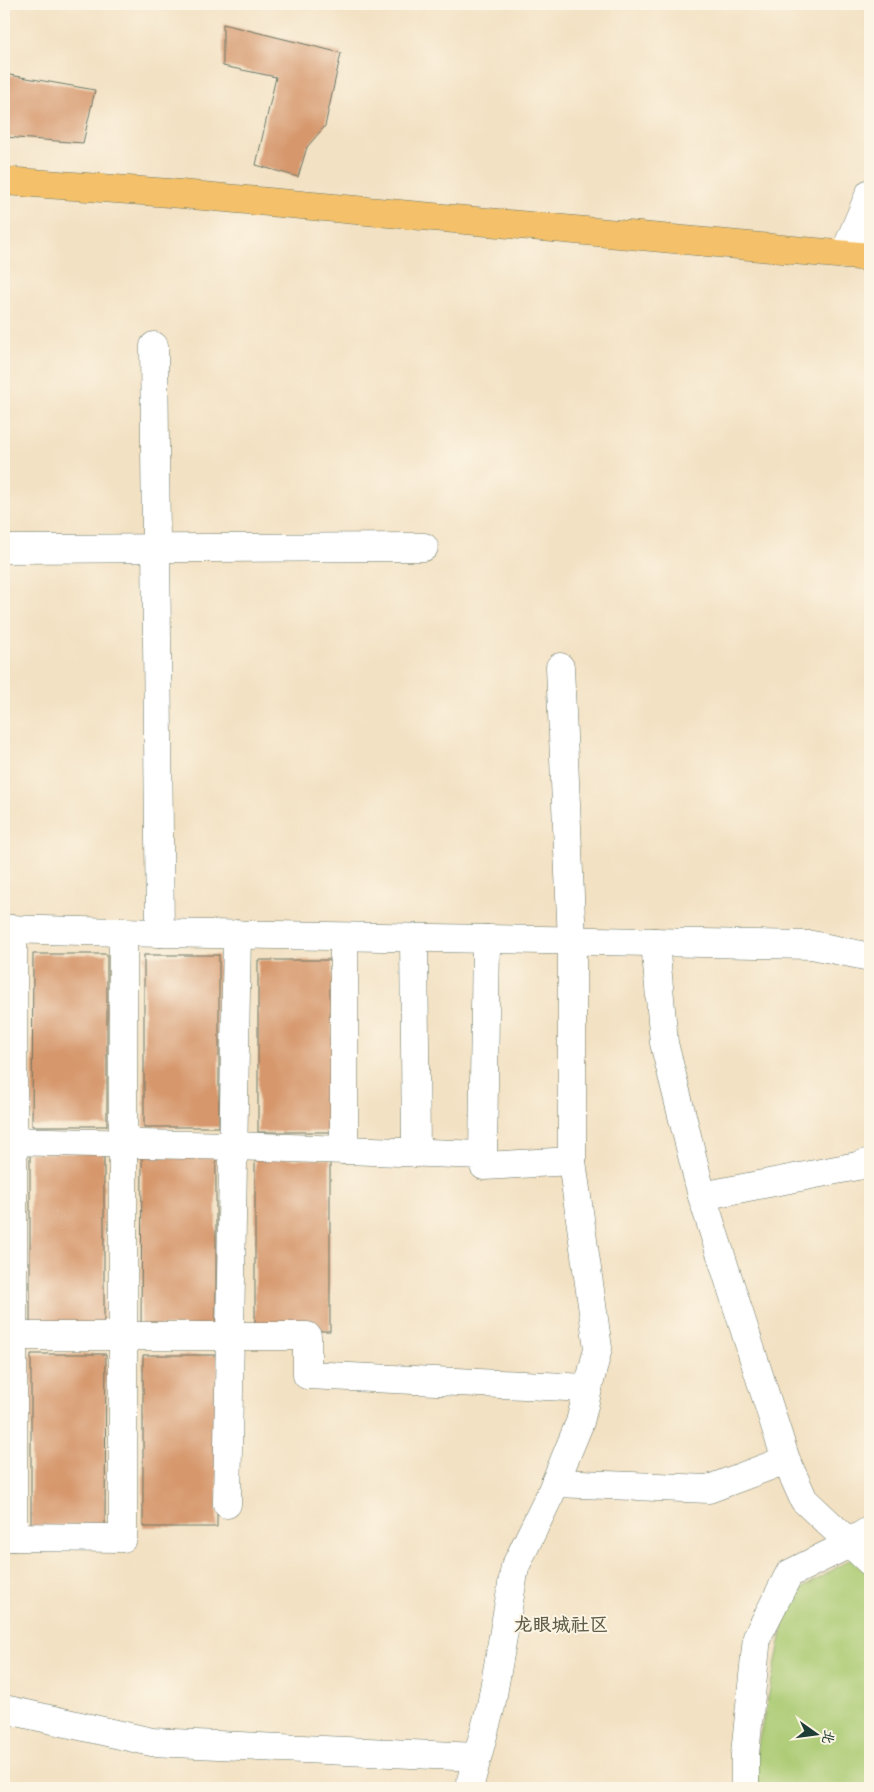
<svg xmlns="http://www.w3.org/2000/svg" width="874" height="1792" viewBox="0 0 874 1792" font-family="'Architects Daughter','LXGW WenKai TC',sans-serif">
<style>
.green{fill:#abcb73;stroke:#658454}
.building{fill:#d6976c}
.lines{fill:none;stroke-linecap:round;stroke-linejoin:round}
.minor-casing{stroke:#697666;stroke-width:29}
.major-casing{stroke:#697666;stroke-width:29}
.minor{stroke:#fff;stroke-width:28}
.major{stroke:#f4c16b;stroke-width:28}
.labels{text-anchor:middle;dominant-baseline:central;stroke-width:4;stroke-linejoin:round;paint-order:stroke}
.quarter-label{font-size:19px;font-weight:bold;fill:#5f5c48;stroke:#fcf5e5}
</style>
<rect width="100%" height="100%" fill="#fcf5e5"/>
<filter id="ink" filterUnits="userSpaceOnUse"><feTurbulence type="fractalNoise" baseFrequency=".02" numOctaves="2"/><feDisplacementMap in="SourceGraphic" scale="10" xChannelSelector="R" yChannelSelector="G"/><feConvolveMatrix kernelMatrix="1 2 1 2 8 2 1 2 1" color-interpolation-filters="sRGB"/></filter>
<filter id="wash" filterUnits="userSpaceOnUse"><feTurbulence type="fractalNoise" baseFrequency=".0096" numOctaves="4" result="noise"/><feDisplacementMap in="SourceGraphic" scale="20" xChannelSelector="R" yChannelSelector="G"/><feGaussianBlur stdDeviation="1.12" result="paint"/><feColorMatrix in="noise" values="0 0 0 0 0 0 0 0 0 0 0 0 0 0 0 0 0 1.4 0 .05"/><feComposite in="paint" operator="in"/></filter>
<g filter="url(#wash)">
<rect width="100%" height="100%" fill="#f3e1c3"/>
<path class="green" d="M870 1547V1788H759L753 1767 790 1596Z"/>
<g id="blocks">
<g class="building">
<path d="M223 24 341 53 325 126 307 147 298 177 256 165 276 77 223 66Z"/>
<path d="M4 74 95 90 83 143 4 137Z"/>
<path d="M33 954H107V1126H32Z"/>
<rect x="144" y="955" width="75" height="172"/>
<path d="M258 960H332L333 1132H258Z"/>
<rect x="30" y="1153" width="74" height="172"/>
<path d="M142 1154H216V1326H141Z"/>
<rect x="255" y="1159" width="75" height="172"/>
<path d="M31 1354H106L105 1526H31Z"/>
<path d="M143 1355H218L217 1527H143Z"/>
</g>
</g>
</g>
<g filter="url(#ink)">
<use href="#blocks" fill-opacity="0" stroke="#697666" stroke-width="1"/>
<g class="lines">
<defs>
<g id="minor">
<path d="M844 255 870 193"/>
<path d="M154 346 160 933"/>
<path d="M4 549 424 547"/>
<path d="M4 929 160 933 812 945 870 957"/>
<path d="M344 937V1150"/>
<path d="M414 938 416 1153"/>
<path d="M4 1141 233 1146 483 1155 484 1166 572 1161"/>
<path d="M483 1155 486 939"/>
<path d="M702 1196 857 1166 870 1162"/>
<path d="M4 1336H307V1375L588 1388"/>
<path d="M786 1460 804 1500 870 1562"/>
<path d="M555 1483 709 1489 786 1460 702 1196 664 1043 655 942"/>
<path d="M227 1504 237 934"/>
<path d="M4 1537 123 1538V932"/>
<path d="M13 1537V929"/>
<path d="M4 1709 152 1742 477 1757"/>
<path d="M469 1788 491 1706 515 1567 550 1495 580 1422 598 1348 572 1161V941L560 667"/>
<path d="M745 1788V1754L757 1637 789 1574 841 1548 870 1530"/>
</g>
<path id="major" d="M4 181 170 193 870 257"/>
</defs>
<use href="#minor" class="minor-casing"/>
<use href="#major" class="major-casing"/>
<use href="#minor" class="minor"/>
<use href="#major" class="major"/>
</g>
</g>
<g class="labels">
<g class="quarter-label">
<text x="561" y="1625">龙眼城社区</text>
</g>
</g>
<rect width="874" height="1792" fill="none" stroke="#fcf5e5" stroke-width="20"/>
<g transform="translate(816 1734) rotate(104)" stroke="#fcf5e5" stroke-width="4" paint-order="stroke">
<path d="M0-4L9 19L0 12L-9 19Z" fill="#1f3d34"/>
<text y="-8" font-size="14" font-weight="bold" text-anchor="middle" fill="#1f3d34">北</text>
</g>
</svg>
